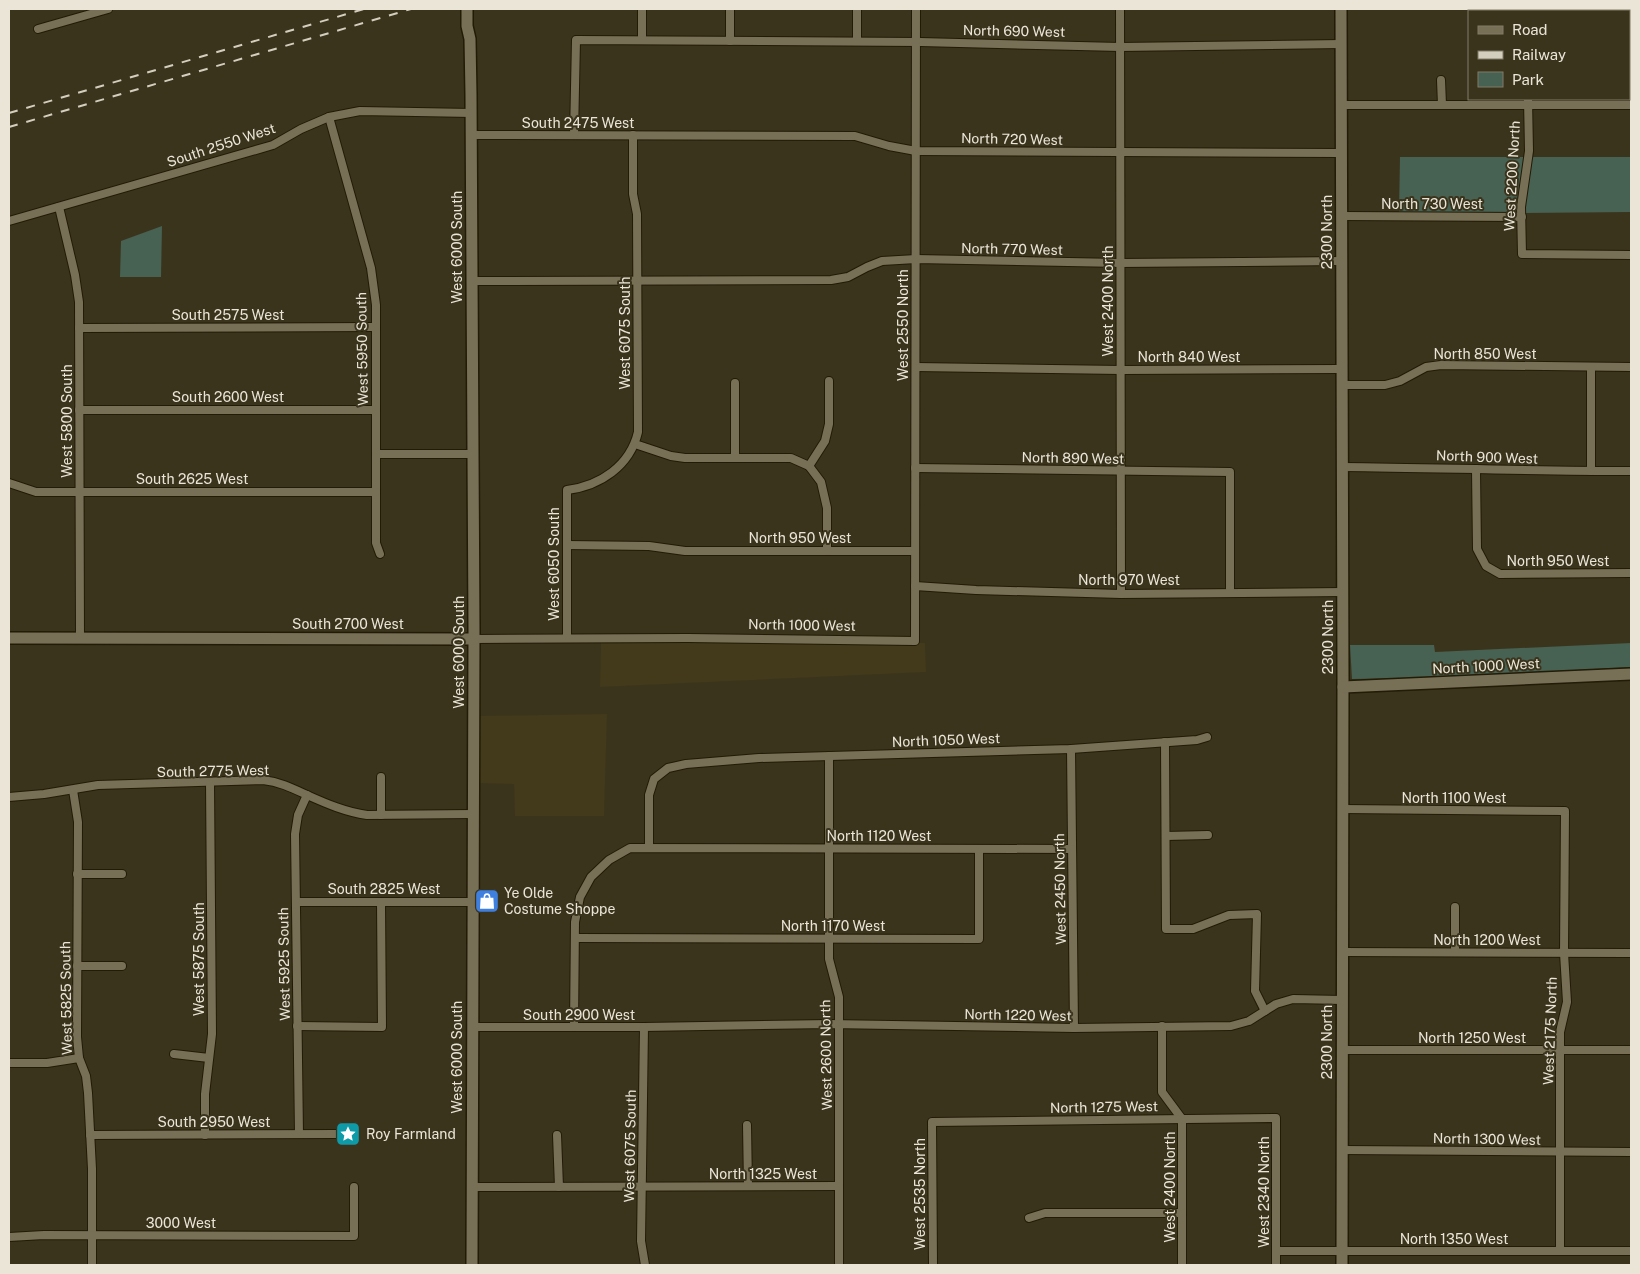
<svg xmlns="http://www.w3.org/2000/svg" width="1640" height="1274" viewBox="0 0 1640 1274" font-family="'Public Sans',sans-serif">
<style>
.built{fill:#43391b}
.green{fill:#476152}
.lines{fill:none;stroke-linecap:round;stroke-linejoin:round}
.street-casing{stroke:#221b05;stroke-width:10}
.secondary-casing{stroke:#221b05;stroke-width:14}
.street{stroke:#786f57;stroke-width:8}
.secondary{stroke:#786f57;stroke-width:11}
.rail{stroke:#d3cebe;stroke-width:2;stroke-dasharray:9 9;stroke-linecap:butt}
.labels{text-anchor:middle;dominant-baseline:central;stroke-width:4;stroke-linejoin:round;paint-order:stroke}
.street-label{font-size:14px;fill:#eae5d7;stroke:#3b341d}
.poi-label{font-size:14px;fill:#eae5d7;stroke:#3b341d;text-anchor:start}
</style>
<rect width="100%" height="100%" fill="#3b341d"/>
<g class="built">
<path d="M601 643H925L926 672 600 687Z"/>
<path d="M607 714 604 816H515L514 784 478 783V716Z"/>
</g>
<g class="green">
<path d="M1400 157H1631V212L1399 214Z"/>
<path d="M162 226 161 277H120L121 241Z"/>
<path d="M1631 643V667L1422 678 1352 679 1350 645H1434L1435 652Z"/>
</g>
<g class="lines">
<defs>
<g id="street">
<path d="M730 9V41"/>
<path d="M1120 9 1121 594"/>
<path d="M1527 9V11"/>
<path d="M38 29 108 9"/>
<path d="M642 40V9"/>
<path d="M857 41V9"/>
<path d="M1441 80 1442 105"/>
<path d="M1528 99 1529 151 1521 207 1522 254 1631 255"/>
<path d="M1342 105H1631"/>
<path d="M329 117 371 268 376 305V543L380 554"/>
<path d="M472 135 855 136 889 146 916 151 1342 153"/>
<path d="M574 135 576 40 920 42 1120 47 1342 44"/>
<path d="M59 207 75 275 79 302 80 638"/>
<path d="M1342 216 1522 217"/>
<path d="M9 221 273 145 301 129 329 117 360 111 472 113"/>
<path d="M472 281 831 280 848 277 867 267 882 261 916 259 1120 263 1342 261"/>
<path d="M79 328 376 327"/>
<path d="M916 367 1121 370 1342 369"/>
<path d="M735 383V458"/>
<path d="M1342 385H1385L1400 381 1426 367 1441 365 1631 367"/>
<path d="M79 410H376"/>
<path d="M635 444 671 456 685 458H791L809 466"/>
<path d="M376 454H473"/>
<path d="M1343 467C1439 468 1535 471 1631 471"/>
<path d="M915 468 1230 472V592"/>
<path d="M1476 470 1477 549 1486 566 1500 574 1631 573"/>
<path d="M1591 471V367"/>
<path d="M9 483 36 492H376"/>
<path d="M567 545 649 546 685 551H915"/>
<path d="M827 551V508L821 482 809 466 825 441 829 424V381"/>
<path d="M915 586 976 590 1121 594 1343 592"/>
<path d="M567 638V490C600 486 630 466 638 432L637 214 633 194V135"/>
<path d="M474 639 688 638 915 641 916 9"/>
<path d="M1165 742 1166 929H1193L1229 915 1257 914 1255 991 1265 1011"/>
<path d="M1071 749 1074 1028"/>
<path d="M829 756V959L839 997V1265"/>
<path d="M381 777V815"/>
<path d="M73 790 78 822 77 1037 79 1058 86 1076 88 1093 92 1169V1265"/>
<path d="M9 797 44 794 98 785 263 780C280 782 292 788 307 795 327 804 346 812 367 815L473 814"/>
<path d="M1343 809 1565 811 1564 953 1567 1002 1560 1032V1251"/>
<path d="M1166 836 1208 835"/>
<path d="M649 848V795L654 779 668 768 686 764 759 758 1071 749 1197 740 1207 737"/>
<path d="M77 874H122"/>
<path d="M296 902H472"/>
<path d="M575 938 979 939V849"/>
<path d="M1342 952 1631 953"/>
<path d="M1455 952V907"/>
<path d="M77 966H122"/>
<path d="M297 1026 382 1027 381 902"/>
<path d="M1162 1026V1092L1182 1119V1265"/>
<path d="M472 1027H644L829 1024 1074 1028 1231 1026 1249 1021 1276 1004 1293 999 1342 1000"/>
<path d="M574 1027 575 922 580 897 591 877 609 860 630 848 1072 849"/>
<path d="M644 1027 641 1241 645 1265"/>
<path d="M1342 1050H1631"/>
<path d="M174 1054 209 1058"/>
<path d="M9 1063H47L79 1058"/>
<path d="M747 1125 748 1186"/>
<path d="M299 1134 295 834 298 815 307 795"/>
<path d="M90 1135 339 1134"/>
<path d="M205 1135V1094L212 1034 210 782"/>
<path d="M557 1135 559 1187"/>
<path d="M1342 1150 1631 1152"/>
<path d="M472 1187 839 1186"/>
<path d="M1029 1218 1045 1213H1182"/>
<path d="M9 1237 44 1235 354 1236V1187"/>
<path d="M1276 1251H1631"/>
<path d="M933 1265 932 1122 1276 1118V1265"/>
</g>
<g id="secondary">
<path d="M467 9V26L470 39 471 95 474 631 472 1265"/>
<path d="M1341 9 1343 677 1342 1265"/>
<path d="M9 638 474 639"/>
<path d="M1343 687 1631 674"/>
</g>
</defs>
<use href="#street" class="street-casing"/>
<use href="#secondary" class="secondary-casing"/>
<use href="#street" class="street"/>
<use href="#secondary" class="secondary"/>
<g class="rail">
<path d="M9 113 364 9"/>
<path d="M9 127 411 9"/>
</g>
</g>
<defs>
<symbol id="shop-square" viewBox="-11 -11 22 22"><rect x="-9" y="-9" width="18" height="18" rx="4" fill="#3f7fe0" stroke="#3b341d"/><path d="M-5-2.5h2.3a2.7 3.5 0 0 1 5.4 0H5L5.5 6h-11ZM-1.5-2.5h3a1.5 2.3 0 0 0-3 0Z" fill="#fff"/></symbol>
<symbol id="sight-square" viewBox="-11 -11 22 22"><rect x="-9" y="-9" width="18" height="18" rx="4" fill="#0f9aa8" stroke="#3b341d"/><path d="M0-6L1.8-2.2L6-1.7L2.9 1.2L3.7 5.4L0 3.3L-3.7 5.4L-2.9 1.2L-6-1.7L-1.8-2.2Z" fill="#fff"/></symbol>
</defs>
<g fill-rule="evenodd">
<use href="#shop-square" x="473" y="887" width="28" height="28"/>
<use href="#sight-square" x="334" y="1120" width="28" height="28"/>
</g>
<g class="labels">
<g class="street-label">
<text transform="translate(1014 31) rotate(1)">North 690 West</text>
<text x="578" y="123">South 2475 West</text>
<text transform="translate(1012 139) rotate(1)">North 720 West</text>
<text transform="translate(221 145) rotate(-18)">South 2550 West</text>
<text transform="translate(1512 176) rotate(-87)">West 2200 North</text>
<text x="1432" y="204">North 730 West</text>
<text transform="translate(1327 232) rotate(-90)">2300 North</text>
<text transform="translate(457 247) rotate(-90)">West 6000 South</text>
<text transform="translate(1012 249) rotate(1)">North 770 West</text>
<text transform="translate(1108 301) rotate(-90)">West 2400 North</text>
<text x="228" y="315">South 2575 West</text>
<text transform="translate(903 325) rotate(-90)">West 2550 North</text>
<text transform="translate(625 333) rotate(-90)">West 6075 South</text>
<text transform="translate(362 349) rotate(-91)">West 5950 South</text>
<text x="1485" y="354">North 850 West</text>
<text x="1189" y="357">North 840 West</text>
<text x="228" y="397">South 2600 West</text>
<text transform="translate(67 421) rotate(-90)">West 5800 South</text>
<text transform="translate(1487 457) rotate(2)">North 900 West</text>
<text transform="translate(1073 458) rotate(1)">North 890 West</text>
<text x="192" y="479">South 2625 West</text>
<text x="800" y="538">North 950 West</text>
<text x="1558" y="561">North 950 West</text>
<text transform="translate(554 564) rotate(-90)">West 6050 South</text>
<text x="1129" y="580">North 970 West</text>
<text x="348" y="624">South 2700 West</text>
<text transform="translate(802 625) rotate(1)">North 1000 West</text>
<text transform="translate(1328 637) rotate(-90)">2300 North</text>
<text transform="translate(459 652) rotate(-90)">West 6000 South</text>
<text transform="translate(1486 666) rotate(-3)">North 1000 West</text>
<text transform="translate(946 740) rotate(-2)">North 1050 West</text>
<text transform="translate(213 771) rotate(-1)">South 2775 West</text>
<text x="1454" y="798">North 1100 West</text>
<text x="879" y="836">North 1120 West</text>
<text x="384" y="889">South 2825 West</text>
<text transform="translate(1060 889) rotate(-91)">West 2450 North</text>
<text x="833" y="926">North 1170 West</text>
<text x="1487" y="940">North 1200 West</text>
<text transform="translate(199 959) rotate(-90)">West 5875 South</text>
<text transform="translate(284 964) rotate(-91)">West 5925 South</text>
<text transform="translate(66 998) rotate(-91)">West 5825 South</text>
<text x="579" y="1015">South 2900 West</text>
<text transform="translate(1018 1015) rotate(1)">North 1220 West</text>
<text transform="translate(1550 1031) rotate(-88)">West 2175 North</text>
<text x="1472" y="1038">North 1250 West</text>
<text transform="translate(1327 1042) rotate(-90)">2300 North</text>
<text transform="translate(826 1055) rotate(-91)">West 2600 North</text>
<text transform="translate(457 1057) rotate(-90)">West 6000 South</text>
<text transform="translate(1104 1107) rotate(-1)">North 1275 West</text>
<text x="214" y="1122">South 2950 West</text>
<text transform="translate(1487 1139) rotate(1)">North 1300 West</text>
<text transform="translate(630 1146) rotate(-89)">West 6075 South</text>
<text x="763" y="1174">North 1325 West</text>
<text transform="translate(1170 1187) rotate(-90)">West 2400 North</text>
<text transform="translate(1264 1192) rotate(-90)">West 2340 North</text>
<text transform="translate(920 1194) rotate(-90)">West 2535 North</text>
<text x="181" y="1223">3000 West</text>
<text x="1454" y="1239">North 1350 West</text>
</g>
<g class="poi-label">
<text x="504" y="893">Ye Olde<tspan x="504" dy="16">Costume Shoppe</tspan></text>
<text x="366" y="1134">Roy Farmland</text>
</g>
</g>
<rect width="1640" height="1274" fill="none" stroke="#eae5d7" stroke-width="20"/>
<rect x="1468" y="10" width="162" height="90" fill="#3b341d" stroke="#817b67"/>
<rect x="1478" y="26" width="25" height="8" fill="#786f57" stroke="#817b67"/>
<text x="1512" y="35" font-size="15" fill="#eae5d7">Road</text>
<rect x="1478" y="51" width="25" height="8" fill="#d3cebe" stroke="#817b67"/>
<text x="1512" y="60" font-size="15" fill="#eae5d7">Railway</text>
<rect x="1478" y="72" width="25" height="15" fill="#476152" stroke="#817b67"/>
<text x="1512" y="85" font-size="15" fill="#eae5d7">Park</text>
</svg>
